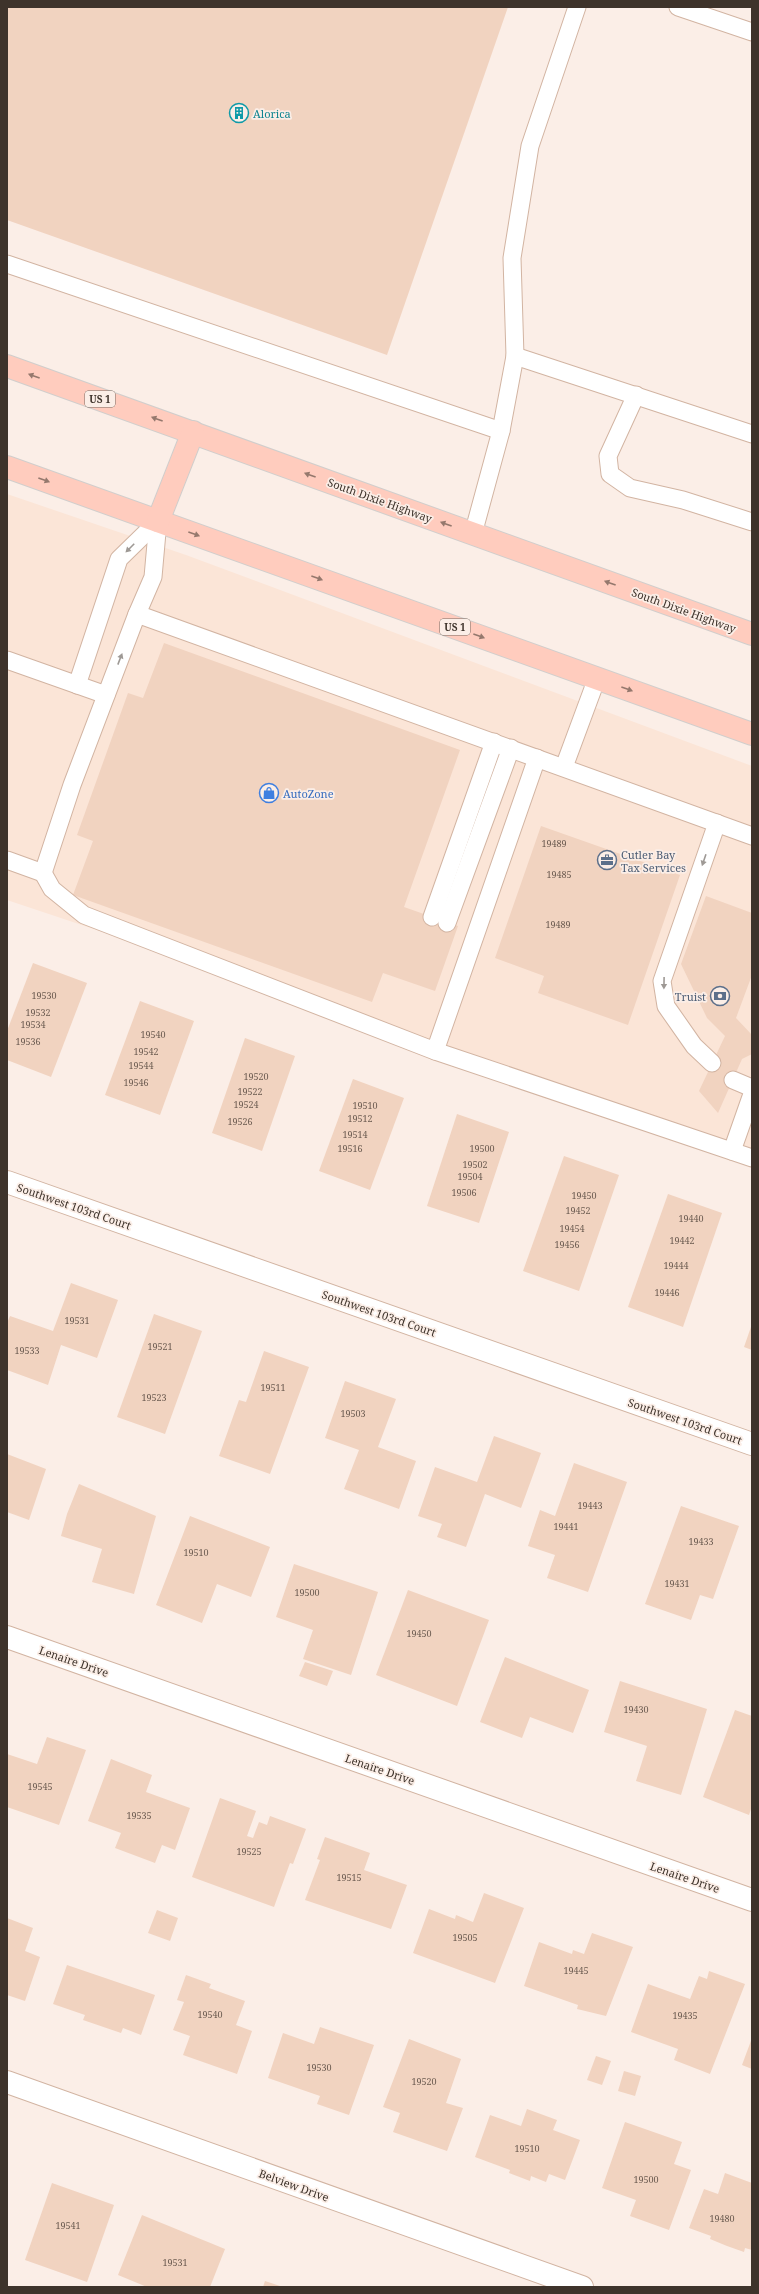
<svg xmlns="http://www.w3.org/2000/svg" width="759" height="2294" viewBox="0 0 759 2294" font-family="'Noto Serif',serif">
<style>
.built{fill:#fbe5d7}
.building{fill:#f1d3c0}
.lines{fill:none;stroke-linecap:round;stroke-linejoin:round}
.service-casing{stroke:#d2b4a2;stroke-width:19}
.minor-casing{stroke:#d2b4a2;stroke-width:24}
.trunk-casing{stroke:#d1cecc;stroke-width:24}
.service{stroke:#fff;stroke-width:17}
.minor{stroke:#fff;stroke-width:22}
.trunk{stroke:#ffccbe;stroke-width:22}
.oneway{fill:#95786d}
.oneway2{fill:#9e9995}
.labels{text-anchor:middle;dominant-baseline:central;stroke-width:3.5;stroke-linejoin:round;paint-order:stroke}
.number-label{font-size:9px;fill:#6b5b50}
.shield{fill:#fbeee7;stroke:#776b63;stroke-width:1}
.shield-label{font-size:10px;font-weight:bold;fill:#3e332b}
.culture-label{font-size:11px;fill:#0d838f;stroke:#fbeee7;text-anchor:start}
.street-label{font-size:11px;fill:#3e332b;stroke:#fbeee7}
.shop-label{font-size:11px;fill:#366cbe;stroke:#fbeee7;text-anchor:start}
.service-label{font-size:11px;fill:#4e5e75;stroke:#fbeee7;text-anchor:start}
</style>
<rect width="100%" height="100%" fill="#fbeee7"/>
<path class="built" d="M7 494 186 555 752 766V1149L7 900Z"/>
<g class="building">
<path d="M7 7H508L387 355 7 220Z"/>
<path d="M164 643 460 750 404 907 458 926 435 991 383 973 372 1002 73 895 93 841 77 835 128 693 143 698Z"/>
<path d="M541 826 680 875 628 1025 538 993 544 976 495 958Z"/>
<path d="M706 896 752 913V975L736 1018 752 1035V1054L742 1059 718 1113 699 1091 725 1036 707 1018 681 964Z"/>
<path d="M33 963 87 983 51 1077 7 1060V1031Z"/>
<path d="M140 1001 194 1021 160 1115 105 1095Z"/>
<path d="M245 1038 295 1056 262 1151 212 1133Z"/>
<path d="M353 1079 404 1098 370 1190 319 1171Z"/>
<path d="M457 1114 509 1132 479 1223 427 1206Z"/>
<path d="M564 1156 619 1175 579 1291 523 1271Z"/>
<path d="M668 1194 722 1213 683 1327 628 1307Z"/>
<path d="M71 1283 118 1300 97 1358 61 1345 48 1385 7 1370V1323L10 1316 53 1331Z"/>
<path d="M154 1314 202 1331 165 1434 117 1417Z"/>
<path d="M752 1324V1350L744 1347Z"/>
<path d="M264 1351 309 1367 270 1474 219 1456 239 1400 246 1402Z"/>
<path d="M345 1381 396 1399 378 1447 416 1461 399 1509 344 1489 359 1450 325 1438Z"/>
<path d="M494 1436 541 1453 521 1508 485 1494 466 1547 437 1537 442 1524 418 1516 435 1467 477 1482Z"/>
<path d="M7 1454 46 1469 29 1520 7 1512Z"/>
<path d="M574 1463 627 1482 588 1592 547 1578 555 1555 528 1546 540 1510 555 1516Z"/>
<path d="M79 1484 156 1516 134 1594 92 1582 102 1549 61 1536 67 1514Z"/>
<path d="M681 1506 739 1526 713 1599 700 1595 691 1620 645 1604Z"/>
<path d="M190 1516 270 1547 251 1597 217 1584 202 1623 156 1605Z"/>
<path d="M294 1564 378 1592 351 1675 303 1659 313 1630 276 1617Z"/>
<path d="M408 1590 489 1620 457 1706 376 1675Z"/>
<path d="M505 1657 589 1690 573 1733 530 1717 522 1738 480 1722Z"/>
<path d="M305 1662 333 1671 327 1686 299 1676Z"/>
<path d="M620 1681 707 1709 681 1795 636 1781 647 1746 604 1732Z"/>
<path d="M735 1710 752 1716V1806L749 1815 703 1797Z"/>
<path d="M47 1737 86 1750 59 1825 7 1807V1754L37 1764Z"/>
<path d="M111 1759 152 1775 146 1792 190 1808 175 1850 162 1845 155 1863 115 1848 121 1833 88 1821Z"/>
<path d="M220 1798 256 1811 247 1836 253 1838 259 1822 267 1825 270 1816 306 1829 293 1864 290 1863 274 1907 192 1877Z"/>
<path d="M325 1837 370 1853 364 1870 407 1885 391 1929 305 1900 320 1860 317 1859Z"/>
<path d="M484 1893 524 1908 495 1983 413 1953 429 1909 455 1919 456 1915 473 1922Z"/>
<path d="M157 1910 178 1918 170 1941 148 1933Z"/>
<path d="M7 1918 33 1928 25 1951 40 1957 25 2001 7 1995Z"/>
<path d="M592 1933 633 1947 606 2016 577 2009 578 2005 524 1986 539 1942 572 1954 573 1950 584 1954Z"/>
<path d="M67 1965 155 1995 141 2035 123 2028 121 2033 83 2020 85 2015 53 2004Z"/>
<path d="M709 1971 745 1984 710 2074 674 2060 678 2049 631 2032 648 1984 690 1999 699 1976 707 1979Z"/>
<path d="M186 1975 211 1984 209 1988 245 2001 236 2025 252 2031 237 2074 183 2055 190 2036 173 2030 184 2002 177 2000Z"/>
<path d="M320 2027 374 2045 349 2115 317 2104 320 2096 268 2078 283 2033 314 2044Z"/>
<path d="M752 2038V2069L742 2065Z"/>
<path d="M409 2039 461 2059 446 2103 463 2108 447 2151 393 2132 400 2113 383 2107Z"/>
<path d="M596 2056 611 2061 602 2085 587 2080Z"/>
<path d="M624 2071 641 2076 635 2096 618 2091Z"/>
<path d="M527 2109 557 2120 553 2130 580 2140 565 2180 549 2174 546 2182 531 2176 530 2181 509 2173 510 2170 475 2157 490 2115 521 2126Z"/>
<path d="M625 2122 682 2142 674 2164 691 2170 669 2230 630 2216 636 2200 602 2188Z"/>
<path d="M725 2173 752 2183V2250L745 2248 744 2252 727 2246 710 2239 711 2236 689 2228 704 2189 718 2194Z"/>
<path d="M52 2183 114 2205 87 2282 25 2260Z"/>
<path d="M142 2215 225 2249 210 2287H147L118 2275Z"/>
<path d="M265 2281 283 2287H263Z"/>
</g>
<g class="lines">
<defs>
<g id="service">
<path d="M678 7 752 32"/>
<path d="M7 264 501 431 473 534"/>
<path d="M515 356 752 434"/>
<path d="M636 395 608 456 610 474 630 488 683 500 752 522"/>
<path d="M501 431 515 356 512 258 530 146 577 7"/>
<path d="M137 614 752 836"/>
<path d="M7 660 106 695"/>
<path d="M77 685 119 559 158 521"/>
<path d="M564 767 597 678"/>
<path d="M7 860 43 873 72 785 137 614 153 577 158 521"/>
<path d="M43 873 52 889 84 915 435 1051 537 758"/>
<path d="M432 917 494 742"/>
<path d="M447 923 511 748"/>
<path d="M435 1051 752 1158"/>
<path d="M712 1063 694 1046 666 1006 662 981 717 823"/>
<path d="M733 1080 752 1088"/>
<path d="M732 1151 752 1094"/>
</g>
<g id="minor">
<path d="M7 1182 752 1444"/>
<path d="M7 1637 752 1900"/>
<path d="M7 2082 582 2287"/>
</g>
<g id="trunk">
<path d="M7 366 752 634"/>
<path d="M7 467 752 734"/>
<path d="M158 521 193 432"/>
</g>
</defs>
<use href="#service" class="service-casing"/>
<use href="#minor" class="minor-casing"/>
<use href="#trunk" class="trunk-casing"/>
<use href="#service" class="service"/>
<use href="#minor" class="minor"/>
<use href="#trunk" class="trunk"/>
</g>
<defs><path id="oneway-solid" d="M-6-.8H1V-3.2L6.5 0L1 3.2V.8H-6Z"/></defs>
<g class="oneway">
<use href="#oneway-solid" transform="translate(34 376) rotate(-160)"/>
<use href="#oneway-solid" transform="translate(157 419) rotate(-160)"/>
<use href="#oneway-solid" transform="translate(310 475) rotate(-160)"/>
<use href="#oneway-solid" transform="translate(44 480) rotate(20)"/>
<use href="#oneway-solid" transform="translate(446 524) rotate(-160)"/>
<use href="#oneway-solid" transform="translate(194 534) rotate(20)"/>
<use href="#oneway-solid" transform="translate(317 578) rotate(20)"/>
<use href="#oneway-solid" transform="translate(610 583) rotate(-160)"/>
<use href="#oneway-solid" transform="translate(479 636) rotate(20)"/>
<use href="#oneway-solid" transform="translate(627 689) rotate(20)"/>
</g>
<g class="oneway2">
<use href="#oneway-solid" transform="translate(130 548) rotate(135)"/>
<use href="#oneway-solid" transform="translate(120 659) rotate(-69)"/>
<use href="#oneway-solid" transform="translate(704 860) rotate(109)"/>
<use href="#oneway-solid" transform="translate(664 983) rotate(91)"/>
</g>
<defs>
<symbol id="building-ring" viewBox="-11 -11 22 22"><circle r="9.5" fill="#fbeee7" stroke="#0f9aa8" stroke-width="1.5"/><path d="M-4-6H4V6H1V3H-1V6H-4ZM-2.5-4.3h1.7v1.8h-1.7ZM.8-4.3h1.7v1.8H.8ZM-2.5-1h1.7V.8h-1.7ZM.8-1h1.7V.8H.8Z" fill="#0f9aa8"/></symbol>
<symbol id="shop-ring" viewBox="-11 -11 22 22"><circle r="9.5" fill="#fbeee7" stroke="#3f7fe0" stroke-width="1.5"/><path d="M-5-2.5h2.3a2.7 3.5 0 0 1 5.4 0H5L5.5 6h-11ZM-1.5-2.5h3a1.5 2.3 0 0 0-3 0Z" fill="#3f7fe0"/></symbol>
<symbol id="office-ring" viewBox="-11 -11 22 22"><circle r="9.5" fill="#fbeee7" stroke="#5c6f8a" stroke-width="1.5"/><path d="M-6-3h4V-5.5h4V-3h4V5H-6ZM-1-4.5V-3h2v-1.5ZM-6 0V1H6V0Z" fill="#5c6f8a"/></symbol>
<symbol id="bank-ring" viewBox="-11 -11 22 22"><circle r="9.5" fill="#fbeee7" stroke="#5c6f8a" stroke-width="1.5"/><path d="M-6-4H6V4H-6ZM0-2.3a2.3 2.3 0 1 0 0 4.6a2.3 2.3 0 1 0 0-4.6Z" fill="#5c6f8a"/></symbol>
</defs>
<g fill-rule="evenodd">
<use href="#building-ring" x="228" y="102" width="22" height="22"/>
<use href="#shop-ring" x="258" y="782" width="22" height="22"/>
<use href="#office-ring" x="596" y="849" width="22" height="22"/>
<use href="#bank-ring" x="709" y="985" width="22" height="22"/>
</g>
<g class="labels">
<g class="number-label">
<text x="554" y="843">19489</text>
<text x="559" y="874">19485</text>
<text x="558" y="924">19489</text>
<text x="44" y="995">19530</text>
<text x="38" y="1012">19532</text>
<text x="33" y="1024">19534</text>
<text x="153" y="1034">19540</text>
<text x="28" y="1041">19536</text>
<text x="146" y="1051">19542</text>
<text x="141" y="1065">19544</text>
<text x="256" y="1076">19520</text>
<text x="136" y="1082">19546</text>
<text x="250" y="1091">19522</text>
<text x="246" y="1104">19524</text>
<text x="365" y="1105">19510</text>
<text x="360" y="1118">19512</text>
<text x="240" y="1121">19526</text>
<text x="355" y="1134">19514</text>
<text x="350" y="1148">19516</text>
<text x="482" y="1148">19500</text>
<text x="475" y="1164">19502</text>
<text x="470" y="1176">19504</text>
<text x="464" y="1192">19506</text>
<text x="584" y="1195">19450</text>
<text x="578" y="1210">19452</text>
<text x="691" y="1218">19440</text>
<text x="572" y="1228">19454</text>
<text x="682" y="1240">19442</text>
<text x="567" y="1244">19456</text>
<text x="676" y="1265">19444</text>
<text x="667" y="1292">19446</text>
<text x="77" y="1320">19531</text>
<text x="160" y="1346">19521</text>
<text x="27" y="1350">19533</text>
<text x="273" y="1387">19511</text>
<text x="154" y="1397">19523</text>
<text x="353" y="1413">19503</text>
<text x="590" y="1505">19443</text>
<text x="566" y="1526">19441</text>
<text x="701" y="1541">19433</text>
<text x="196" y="1552">19510</text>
<text x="677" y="1583">19431</text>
<text x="307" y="1592">19500</text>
<text x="419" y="1633">19450</text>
<text x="636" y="1709">19430</text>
<text x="40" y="1786">19545</text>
<text x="139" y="1815">19535</text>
<text x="249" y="1851">19525</text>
<text x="349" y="1877">19515</text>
<text x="465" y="1937">19505</text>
<text x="576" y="1970">19445</text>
<text x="210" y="2014">19540</text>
<text x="685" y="2015">19435</text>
<text x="319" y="2067">19530</text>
<text x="424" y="2081">19520</text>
<text x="527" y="2148">19510</text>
<text x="646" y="2179">19500</text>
<text x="722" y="2218">19480</text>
<text x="68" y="2225">19541</text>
<text x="175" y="2262">19531</text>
</g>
<g class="shield">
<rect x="85" y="391" width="30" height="16" rx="3"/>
<rect x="440" y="619" width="30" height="16" rx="3"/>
</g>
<g class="shield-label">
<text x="100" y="399">US 1</text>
<text x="455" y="627">US 1</text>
</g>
<g class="culture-label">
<text x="253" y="113">Alorica</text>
</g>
<g class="street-label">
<text transform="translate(380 500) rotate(20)">South Dixie Highway</text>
<text transform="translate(684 610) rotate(20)">South Dixie Highway</text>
<text transform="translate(74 1206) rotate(19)">Southwest 103rd Court</text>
<text transform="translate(379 1313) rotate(19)">Southwest 103rd Court</text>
<text transform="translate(685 1421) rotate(19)">Southwest 103rd Court</text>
<text transform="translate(74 1661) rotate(19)">Lenaire Drive</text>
<text transform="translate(380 1769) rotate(19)">Lenaire Drive</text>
<text transform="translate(685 1877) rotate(19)">Lenaire Drive</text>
<text transform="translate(294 2185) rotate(20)">Belview Drive</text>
</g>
<g class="shop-label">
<text x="283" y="793">AutoZone</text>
</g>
<g class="service-label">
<text x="621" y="854">Cutler Bay<tspan x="621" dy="13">Tax Services</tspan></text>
<text x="706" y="996" text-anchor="end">Truist</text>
</g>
</g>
<rect width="759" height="2294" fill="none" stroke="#3e332b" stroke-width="16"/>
</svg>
